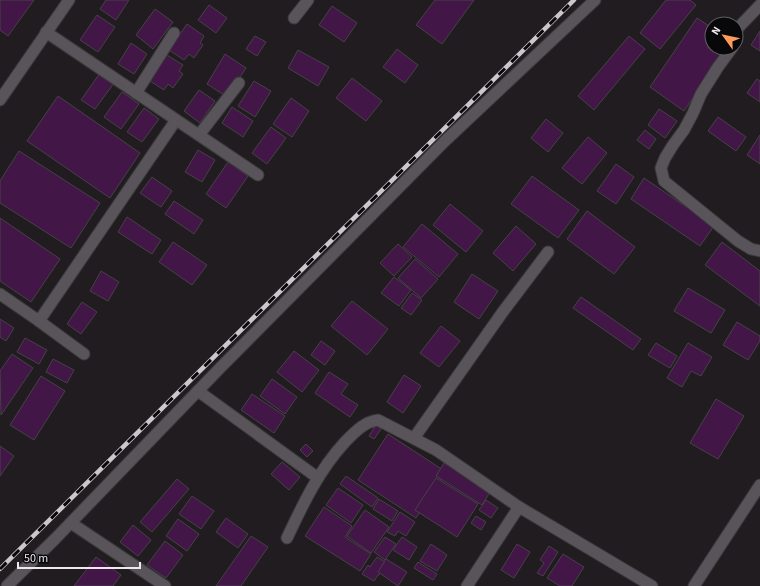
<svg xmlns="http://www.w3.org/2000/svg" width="760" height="586" viewBox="0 0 760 586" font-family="'Source Sans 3',sans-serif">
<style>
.building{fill:#421647;stroke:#464246}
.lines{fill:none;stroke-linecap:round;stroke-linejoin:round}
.minor-casing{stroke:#3b393c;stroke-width:13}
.minor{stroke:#595459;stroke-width:11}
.rail-casing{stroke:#cac8cb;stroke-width:4.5}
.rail{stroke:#080709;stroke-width:3;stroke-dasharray:9;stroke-linecap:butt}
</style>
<rect width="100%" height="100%" fill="#201c20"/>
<g class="building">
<path d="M0 0H34L8 36 0 30Z"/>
<path d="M106 0H129L116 20 100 9Z"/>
<path d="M435 0H474L442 44 416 25Z"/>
<path d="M666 0H690L696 5 660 49 640 33Z"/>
<path d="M209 5 227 18 216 33 198 20Z"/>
<path d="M332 6 357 23 344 42 319 25Z"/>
<path d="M155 9 173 22 153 49 136 35Z"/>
<path d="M97 15 115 27 98 52 80 40Z"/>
<path d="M697 18 712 28V48H726L684 111 650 87Z"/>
<path d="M187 24 204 36 200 43 203 45 194 58 189 54 184 60 169 50Z"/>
<path d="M760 31V51L751 45Z"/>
<path d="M255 36 266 42 257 56 246 49Z"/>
<path d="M629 36 645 49 594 110 578 96Z"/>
<path d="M131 43 147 54 134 74 118 64Z"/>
<path d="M397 49 418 65 405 83 383 67Z"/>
<path d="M298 50 329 67 318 86 288 68Z"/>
<path d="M225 54 246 68 227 97 207 84Z"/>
<path d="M167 55 183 65 179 71 183 74 173 88 168 84 164 90 150 81Z"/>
<path d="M100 73 114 83 95 109 81 100Z"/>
<path d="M352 78 382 101 366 121 336 98Z"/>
<path d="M757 79 760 81V102L747 93Z"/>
<path d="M254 81 271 91 255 117 238 106Z"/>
<path d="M199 90 215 101 200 123 184 111Z"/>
<path d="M122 92 139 104 121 129 104 117Z"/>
<path d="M58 96 140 153 110 198 27 141Z"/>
<path d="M291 98 309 111 292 137 273 124Z"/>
<path d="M232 107 253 121 243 137 222 123Z"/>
<path d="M144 108 159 119 142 142 127 132Z"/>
<path d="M659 109 677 121 665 138 648 125Z"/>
<path d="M718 117 746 137 736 151 708 131Z"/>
<path d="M546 119 563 133 548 152 531 138Z"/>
<path d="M271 127 286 138 267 164 252 153Z"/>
<path d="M645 130 656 139 649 149 637 140Z"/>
<path d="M760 135V164L747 155Z"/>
<path d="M588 137 607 153 582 184 562 168Z"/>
<path d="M198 150 215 160 202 182 185 172Z"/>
<path d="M19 151 100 203 71 248 0 203V181Z"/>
<path d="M228 162 248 176 226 208 206 194Z"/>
<path d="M616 164 634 177 616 204 597 191Z"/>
<path d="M532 176 579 210 558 238 511 204Z"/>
<path d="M152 177 172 191 161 207 140 193Z"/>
<path d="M644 178 714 226 700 246 631 199Z"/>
<path d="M174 201 203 220 194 234 165 214Z"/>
<path d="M450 204 483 231 466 252 433 225Z"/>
<path d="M587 211 635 247 614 274 567 239Z"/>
<path d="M127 217 161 240 152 254 118 232Z"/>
<path d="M0 218 60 259 31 302 0 281Z"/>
<path d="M422 224 458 254 439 277 403 247Z"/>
<path d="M516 226 536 244 513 271 493 253Z"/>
<path d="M173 242 207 265 192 285 159 262Z"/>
<path d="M722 242 760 271V306L705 265Z"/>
<path d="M398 244 412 257 394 276 380 263Z"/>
<path d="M415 259 438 279 421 298 398 278Z"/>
<path d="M101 271 119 282 108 301 90 291Z"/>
<path d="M472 274 498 291 479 319 454 302Z"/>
<path d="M394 277 411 290 399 306 381 293Z"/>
<path d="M688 288 725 310 711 333 674 311Z"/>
<path d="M412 293 422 300 411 315 401 308Z"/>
<path d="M581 297 641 339 633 350 573 308Z"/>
<path d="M352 301 388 329 367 355 331 326Z"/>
<path d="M82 302 97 312 81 334 67 324Z"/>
<path d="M0 319 14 328 6 341 0 337Z"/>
<path d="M737 322 760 336V341L748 360 723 345Z"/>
<path d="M441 326 460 341 439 367 420 353Z"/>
<path d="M25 338 47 350 39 364 17 352Z"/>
<path d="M321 341 335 351 325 365 311 355Z"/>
<path d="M656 343 677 356 670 368 648 355Z"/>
<path d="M688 343 712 357 701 376 691 371 682 387 667 378Z"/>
<path d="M294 351 319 370 302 392 277 372Z"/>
<path d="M12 354 33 368 1 415 0 371Z"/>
<path d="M53 359 74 370 67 383 46 372Z"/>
<path d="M329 372 348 384 341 394 358 405 350 417 315 393Z"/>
<path d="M404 375 421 386 403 413 387 402Z"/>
<path d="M41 376 65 391 34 440 10 425Z"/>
<path d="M272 379 297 397 285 414 260 396Z"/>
<path d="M252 394 285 416 274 433 241 410Z"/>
<path d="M716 399 744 416 718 459 690 443Z"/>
<path d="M376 425 381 429 374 439 369 436Z"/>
<path d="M388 434 446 472 416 518 358 480Z"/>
<path d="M306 444 313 451 307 457 300 450Z"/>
<path d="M0 446 14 456 0 476Z"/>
<path d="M282 462 300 477 289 490 271 474Z"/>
<path d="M444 463 490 492 482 505 436 476Z"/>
<path d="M346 476 378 498 372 507 340 484Z"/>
<path d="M436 478 478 504 457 537 415 510Z"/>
<path d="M177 479 189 489 152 532 140 522Z"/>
<path d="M338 488 363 505 351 523 326 505Z"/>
<path d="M192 496 214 511 201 529 179 514Z"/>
<path d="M379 499 398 511 392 521 373 509Z"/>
<path d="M486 500 498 508 491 518 479 510Z"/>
<path d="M324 507 352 526 345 537 371 554 360 571 305 536Z"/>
<path d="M365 510 389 527 371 553 347 536Z"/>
<path d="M400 512 415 522 406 536 398 531 395 536 387 532Z"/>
<path d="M476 516 486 522 481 530 471 523Z"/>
<path d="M226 518 248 534 238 548 216 532Z"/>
<path d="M178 519 199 534 187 551 166 536Z"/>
<path d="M133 525 151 540 138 556 120 542Z"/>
<path d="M251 536 268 547 241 586H216Z"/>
<path d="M385 537 396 544 385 560 374 552Z"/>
<path d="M402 537 417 547 409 560 393 550Z"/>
<path d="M165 541 183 555 166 578 147 565Z"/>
<path d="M431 544 447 555 437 571 420 561Z"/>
<path d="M517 544 530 552 514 578 501 570Z"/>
<path d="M549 546 558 552 543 576 537 573 544 563 540 560Z"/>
<path d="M563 554 584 567 572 586H560L547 578Z"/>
<path d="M96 557 121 575 113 586H74Z"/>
<path d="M377 557 387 563 379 575H378L374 581 362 574 368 565 370 567Z"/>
<path d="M386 559 407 572 398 586 378 572Z"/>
<path d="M418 562 437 574 433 580 414 568Z"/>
</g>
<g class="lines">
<defs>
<g id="minor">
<path d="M294 18 308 0"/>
<path d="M46 32C117 80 188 127 258 175"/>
<path d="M736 33 737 29 760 5"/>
<path d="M732 48 718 67 701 94 693 113 684 130 673 145 665 158 661 168 664 181 738 241 751 249 760 251"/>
<path d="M136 93 174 33"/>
<path d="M0 100 69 0"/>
<path d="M199 135 239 83"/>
<path d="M0 294 39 321 176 120"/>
<path d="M39 321 84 354"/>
<path d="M198 391 318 478"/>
<path d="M414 438 502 313 548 252"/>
<path d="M71 523 165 586"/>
<path d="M287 538C303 504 319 470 345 442 351 436 358 428 366 424 369 422 374 421 378 420L436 450 519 507"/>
<path d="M7 586 55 539 221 367 445 141 595 0"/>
<path d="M467 586 519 507 652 586"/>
<path d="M694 586 760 485"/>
</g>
</defs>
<use href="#minor" class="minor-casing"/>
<use href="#minor" class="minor"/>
<defs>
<path id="rail" d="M0 569 574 0"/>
</defs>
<use href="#rail" class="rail-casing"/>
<use href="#rail" class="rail"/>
</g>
<g transform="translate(724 36) rotate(303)"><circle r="19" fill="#080709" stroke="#636164"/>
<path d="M0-3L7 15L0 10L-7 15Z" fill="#ff9b5a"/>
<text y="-6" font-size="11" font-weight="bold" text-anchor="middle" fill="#ebe9ec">N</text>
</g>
<path d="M18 562v6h122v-6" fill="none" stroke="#ebe9ec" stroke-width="2"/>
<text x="24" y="562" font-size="12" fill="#ebe9ec" stroke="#080709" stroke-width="3" paint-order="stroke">50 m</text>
</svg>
